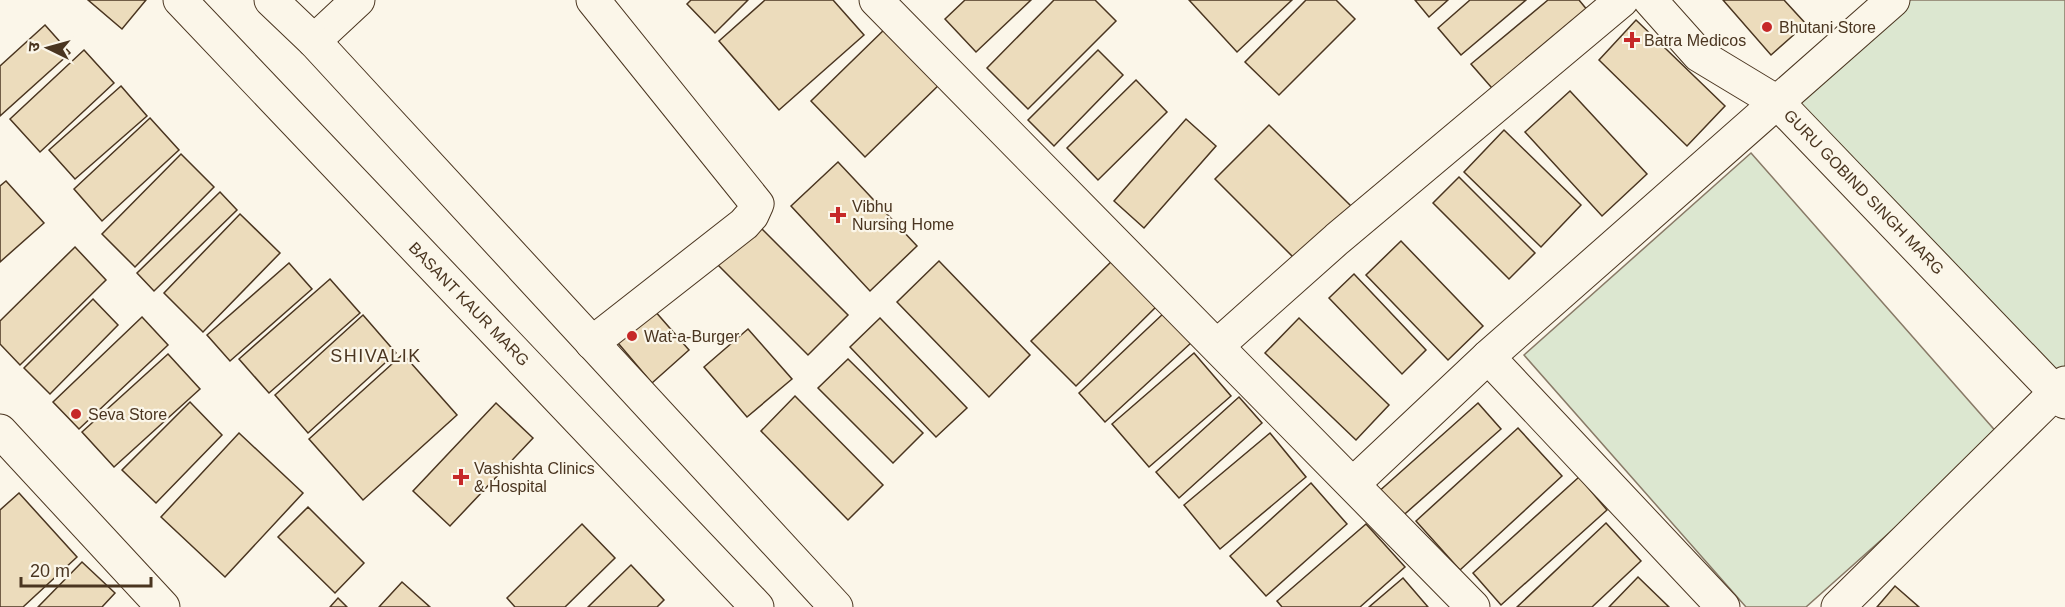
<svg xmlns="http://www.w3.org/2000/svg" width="2065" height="607" viewBox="0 0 2065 607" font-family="Arial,'Noto Sans Devanagari',sans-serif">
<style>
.green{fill:#dce7d0;stroke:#887966;stroke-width:1.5}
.building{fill:#ecdcbc;stroke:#4a3520;stroke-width:1.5}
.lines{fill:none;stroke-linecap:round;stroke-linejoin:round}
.minor-casing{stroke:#4a3520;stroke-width:35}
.secondary-casing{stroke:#4a3520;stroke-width:35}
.minor{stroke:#fbf6e9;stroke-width:33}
.secondary{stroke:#fbf6e9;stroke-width:33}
.poi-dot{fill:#c62828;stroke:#fbf6e9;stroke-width:2}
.labels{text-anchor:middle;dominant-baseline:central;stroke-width:4.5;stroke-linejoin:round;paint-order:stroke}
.poi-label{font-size:16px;fill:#4a3520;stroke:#fbf6e9;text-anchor:start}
.street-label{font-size:16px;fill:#4a3520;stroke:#fbf6e9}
.neighbourhood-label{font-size:18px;letter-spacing:1.5px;fill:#4a3520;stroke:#fbf6e9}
</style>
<rect width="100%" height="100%" fill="#fbf6e9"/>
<g class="green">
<path d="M1882 0H2065V382L1777 102Z"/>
<path d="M1751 153 1999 435 1806 607H1746L1524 355Z"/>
</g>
<g class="building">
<path d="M88 0H146L122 29Z"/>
<path d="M691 0H748L715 33 687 4Z"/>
<path d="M765 0H833L864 35 779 110 719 41Z"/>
<path d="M965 0H1031L976 52 945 19Z"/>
<path d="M1054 0H1095L1116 21 1028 109 987 68Z"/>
<path d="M1189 0H1292L1237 52Z"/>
<path d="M1306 0H1336L1355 19 1279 95 1245 62Z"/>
<path d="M1415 0H1448L1429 17Z"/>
<path d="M1470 0H1526L1461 55 1438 28Z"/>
<path d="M1548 0H1579L1593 17 1498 95 1471 64Z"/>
<path d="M1723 0H1784L1806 24 1771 55Z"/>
<path d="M1636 20 1725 106 1687 146 1599 60Z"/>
<path d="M890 24 944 80 865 157 811 101Z"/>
<path d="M45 25 70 53 0 116V66Z"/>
<path d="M84 50 114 83 40 152 10 119Z"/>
<path d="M1098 50 1123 75 1054 146 1028 120Z"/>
<path d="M1136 80 1167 112 1098 180 1067 148Z"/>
<path d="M121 86 147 116 75 179 49 150Z"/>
<path d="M1570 91 1647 174 1602 216 1525 132Z"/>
<path d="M150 118 179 150 102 221 74 189Z"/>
<path d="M1186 119 1216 146 1144 228 1114 201Z"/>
<path d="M1269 125 1351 206 1297 261 1215 179Z"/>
<path d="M1504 130 1581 205 1541 247 1464 172Z"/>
<path d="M181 154 214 187 135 267 102 234Z"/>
<path d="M838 162 917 246 870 291 791 206Z"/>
<path d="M1459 177 1535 253 1509 279 1433 203Z"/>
<path d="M6 181 44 223 0 262V186Z"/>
<path d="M220 192 237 210 154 291 137 273Z"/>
<path d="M240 214 280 253 203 332 164 293Z"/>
<path d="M757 224 848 315 808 355 717 264Z"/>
<path d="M1401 241 1483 326 1448 360 1366 275Z"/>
<path d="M75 247 106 280 20 365 0 344V321Z"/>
<path d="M1118 255 1163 300 1076 386 1031 341Z"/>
<path d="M939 261 1030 355 989 397 897 302Z"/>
<path d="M289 263 312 289 230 361 207 335Z"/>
<path d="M1354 274 1426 350 1402 374 1329 298Z"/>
<path d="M330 279 360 313 269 393 239 359Z"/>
<path d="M93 299 118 325 50 394 24 368Z"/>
<path d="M654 310 689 350 652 383 618 343Z"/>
<path d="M1165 312 1192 342 1105 422 1079 393Z"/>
<path d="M363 315 396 353 308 433 275 395Z"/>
<path d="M142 317 168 345 79 429 53 402Z"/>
<path d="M880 318 967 408 936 437 850 347Z"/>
<path d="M1299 318 1389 405 1356 440 1265 353Z"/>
<path d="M748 329 792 379 747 417 704 367Z"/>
<path d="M1194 353 1231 396 1149 467 1112 424Z"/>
<path d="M168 354 200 389 114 467 82 432Z"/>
<path d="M403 354 457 415 363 500 309 439Z"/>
<path d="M848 359 923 433 893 463 818 388Z"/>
<path d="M795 396 883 485 848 520 761 431Z"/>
<path d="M1239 397 1262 423 1179 498 1156 472Z"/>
<path d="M190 402 222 435 156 503 122 470Z"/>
<path d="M496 403 533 438 450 526 413 491Z"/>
<path d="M1478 403 1501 429 1398 520 1376 494Z"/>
<path d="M1518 428 1562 476 1460 570 1416 521Z"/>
<path d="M239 433 303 493 225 577 161 517Z"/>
<path d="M1270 433 1306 477 1220 549 1184 505Z"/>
<path d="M1579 477 1607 510 1501 605 1473 573Z"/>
<path d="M1311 483 1347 524 1266 596 1230 556Z"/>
<path d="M19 493 77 557 23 607H0V510Z"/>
<path d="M308 507 364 563 335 593 278 537Z"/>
<path d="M1606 523 1641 561 1592 607H1517Z"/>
<path d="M582 524 615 558 565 607H515L507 598Z"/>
<path d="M1366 524 1405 567 1360 607H1282L1277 601Z"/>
<path d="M82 562 115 593 102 607H38Z"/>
<path d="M631 565 664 600 657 607H588Z"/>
<path d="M1638 577 1669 607H1609Z"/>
<path d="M1403 578 1428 607H1369Z"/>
<path d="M402 582 430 607H379Z"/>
<path d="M1895 586 1919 607H1877Z"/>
<path d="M338 598 347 607H330Z"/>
</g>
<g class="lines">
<defs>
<g id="minor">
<path d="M876 0 1473 607"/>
<path d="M1650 0 1699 55 1777 102 2065 402"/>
<path d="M314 41 358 0"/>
<path d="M592 343 744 224 752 215 757 204 593 0"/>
<path d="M1218 345 1337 239 1622 0"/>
<path d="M0 431 163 607"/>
<path d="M1353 484 1488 357"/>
<path d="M1723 607 1488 357 1893 0"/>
<path d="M1838 607 2065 383"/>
</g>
<g id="secondary">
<path d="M180 0 757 607"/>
<path d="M271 0 314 41 836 607"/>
</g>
</defs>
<use href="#minor" class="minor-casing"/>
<use href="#secondary" class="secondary-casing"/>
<use href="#minor" class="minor"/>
<use href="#secondary" class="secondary"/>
</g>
<g class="poi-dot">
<circle cx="1767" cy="27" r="6"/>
<path d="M1629 31h6v6h6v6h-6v6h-6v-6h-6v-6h6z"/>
<path d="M835 206h6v6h6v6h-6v6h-6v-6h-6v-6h6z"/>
<circle cx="632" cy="336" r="6"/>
<circle cx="76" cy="414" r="6"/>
<path d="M458 468h6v6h6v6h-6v6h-6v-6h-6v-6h6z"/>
</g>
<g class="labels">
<g class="poi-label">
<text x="1779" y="27">Bhutani Store</text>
<text x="1644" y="40">Batra Medicos</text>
<text x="852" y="206">Vibhu<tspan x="852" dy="18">Nursing Home</tspan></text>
<text x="644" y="336">Wat-a-Burger</text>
<text x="88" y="414">Seva Store</text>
<text x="474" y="468">Vashishta Clinics<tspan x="474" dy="18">&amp; Hospital</tspan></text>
</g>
<g class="street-label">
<text transform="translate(1864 192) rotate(46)">GURU GOBIND SINGH MARG</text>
<text transform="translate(469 304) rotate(46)">BASANT KAUR MARG</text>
</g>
<g class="neighbourhood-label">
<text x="376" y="356">SHIVALIK</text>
</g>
</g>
<g transform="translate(48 48) rotate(275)" stroke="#fbf6e9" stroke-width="4.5" paint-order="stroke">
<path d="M0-4.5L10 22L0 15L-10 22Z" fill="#4a3520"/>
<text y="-9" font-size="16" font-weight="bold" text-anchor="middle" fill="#4a3520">उ</text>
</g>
<path d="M21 577v9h130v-9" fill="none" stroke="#4a3520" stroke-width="3"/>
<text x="30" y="577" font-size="18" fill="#4a3520" stroke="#fbf6e9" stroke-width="4.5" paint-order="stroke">20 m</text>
</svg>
